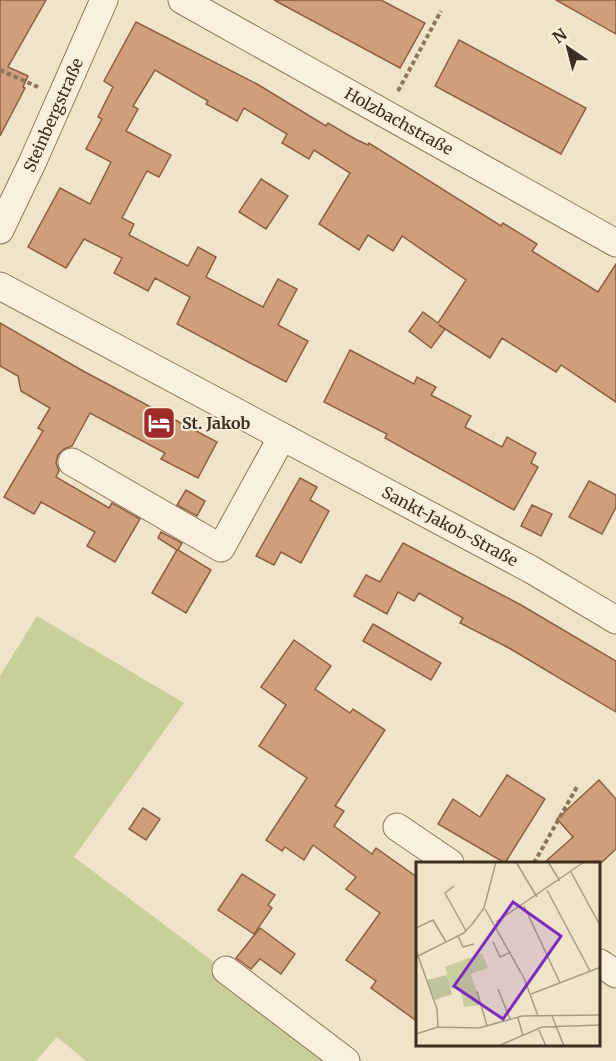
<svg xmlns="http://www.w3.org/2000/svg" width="616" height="1061" viewBox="0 0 616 1061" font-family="Merriweather,serif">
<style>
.green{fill:#c9cf9b}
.building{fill:#cf9f7d;stroke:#8d5f41;stroke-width:1.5}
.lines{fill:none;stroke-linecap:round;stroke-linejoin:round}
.minor-casing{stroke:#8d765c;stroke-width:29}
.path{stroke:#8d765c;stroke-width:4;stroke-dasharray:4.5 3;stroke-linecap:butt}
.minor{stroke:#faf1dc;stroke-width:27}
.labels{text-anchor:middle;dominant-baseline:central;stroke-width:4.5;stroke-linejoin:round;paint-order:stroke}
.street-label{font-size:16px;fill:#3d2e20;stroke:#f7eed8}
.poi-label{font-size:16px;font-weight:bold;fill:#3d2e20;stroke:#f7eed8;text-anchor:start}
.inset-road{fill:none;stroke:#a89b85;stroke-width:1.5}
.view{fill:#7b2cbf;fill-opacity:0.15;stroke:#7b2cbf;stroke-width:3}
.inset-edge{fill:none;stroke:#3d2e20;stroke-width:3}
</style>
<rect width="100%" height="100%" fill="#f0e4c8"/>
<path class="green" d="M37 616 184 703 74 857 346 1061H86L57 1037 36 1061H0V676Z"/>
<g class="building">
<path d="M0 0H46L8 67 28 76 23 87 25 88 0 136Z"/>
<path d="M274 0H381L425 23 400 68Z"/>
<path d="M556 0H616V34Z"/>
<path d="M136 22 257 84 326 126 328 123 355 139 368 145 369 143 501 226 503 223 537 244 532 251 598 292 616 264V402L561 365 556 372 502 338 490 358 439 325 445 329 431 348 409 331 423 312 438 323 466 280 402 236 393 251 368 235 359 250 319 224 350 173 314 150 309 159 282 143 287 134 244 108 237 121 206 104 208 101 155 70 133 106 138 109 126 131 171 155 159 177 147 171 122 218 134 224 129 235 188 266 198 247 216 257 206 277 263 307 278 279 297 289 278 325 308 341 286 382 177 324 190 297 155 278 148 291 114 273 122 258 84 239 66 268 28 247 60 188 90 204 111 162 86 149 102 119 98 117 113 87 104 81Z"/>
<path d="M459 40 586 108 561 154 435 86Z"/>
<path d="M261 179 288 196 266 229 239 212Z"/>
<path d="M0 323 83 371 217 442 198 478 161 459 165 453 90 413 72 446 64 449 58 455 56 463 59 471 56 477 109 508 112 503 140 519 115 562 87 546 95 532 41 502 34 514 4 497 43 431 38 428 50 408 21 391 18 376 0 366Z"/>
<path d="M350 350 414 384 417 377 436 387 431 395 471 416 465 427 502 447 507 437 536 453 531 463 538 467 514 510 385 438 387 434 324 402Z"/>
<path d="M300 478 317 487 310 500 329 511 301 563 281 552 274 565 256 556Z"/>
<path d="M589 481 616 495V507L602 534 569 517Z"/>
<path d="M186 490 205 501 197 516 177 505Z"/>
<path d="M532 505 552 514 541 536 521 526Z"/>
<path d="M161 532 182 543 178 550 211 570 186 613 152 593 177 550 158 538Z"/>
<path d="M403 543 521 605 616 661V712L509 648 460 623 463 618 419 593 414 601 398 592 387 614 354 596 366 575 380 582Z"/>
<path d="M373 624 441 663 431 680 363 641Z"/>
<path d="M294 640 331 666 315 689 350 713 353 709 385 730 335 806 344 811 334 826 372 854 376 848 418 878V1022L371 988 376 981 346 960 380 913 346 889 356 877 313 845 304 860 285 847 282 851 266 840 307 778 259 746 286 705 261 687Z"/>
<path d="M507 775 545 799 505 863 438 824 453 799 480 817Z"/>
<path d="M599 780 616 799V849L601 863H544L573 837 557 819Z"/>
<path d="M143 808 160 819 146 840 129 829Z"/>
<path d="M242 874 275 895 268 905 272 908 254 934 218 910Z"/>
<path d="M260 928 295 954 281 974 260 959 251 969 236 958Z"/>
</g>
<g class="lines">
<defs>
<g id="minor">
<path d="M182 0 616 243"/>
<path d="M0 230 33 161 104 0"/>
<path d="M0 286 532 570 616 620"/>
<path d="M72 462 221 548 282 437"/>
<path d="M397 827 450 863"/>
<path d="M600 963 616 974"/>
<path d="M226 970 346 1061"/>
</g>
</defs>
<use href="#minor" class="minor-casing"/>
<g class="path">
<path d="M0 70 38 87"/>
<path d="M398 91 441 11"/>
<path d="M534 863 578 785"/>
</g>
<use href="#minor" class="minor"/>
</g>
<defs>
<symbol id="hotel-square" viewBox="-11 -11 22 22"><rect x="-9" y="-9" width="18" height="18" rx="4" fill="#9e2a2b" stroke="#f7eed8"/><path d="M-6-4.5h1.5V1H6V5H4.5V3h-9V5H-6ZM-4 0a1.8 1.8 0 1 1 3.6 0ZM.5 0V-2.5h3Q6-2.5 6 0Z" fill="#fff"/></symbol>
</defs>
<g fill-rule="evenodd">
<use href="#hotel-square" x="140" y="404" width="38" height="38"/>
</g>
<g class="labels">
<g class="street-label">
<text transform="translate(53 115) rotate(-66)">Steinbergstraße</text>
<text transform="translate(399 121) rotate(29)">Holzbachstraße</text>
<text transform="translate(450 526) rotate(28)">Sankt-Jakob-Straße</text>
</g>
<g class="poi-label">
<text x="182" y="423">St. Jakob</text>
</g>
</g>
<g transform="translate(416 862)">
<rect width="184" height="184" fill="#f0e4c8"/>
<path d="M66 91 72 106 55 112 65 143 48 145 44 125 35 127 29 105Z" fill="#c9cf9b"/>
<path d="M31 113 36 132 19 138 11 118Z" fill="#bfc49a"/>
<path class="inset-road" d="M100 0 121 35M132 0 144 19M155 10 185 65M38 24 29 31 50 69M131 28 174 109M108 44 144 121M69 47 108 116 122 154M80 60 168 0M0 66 17 58 30 80M42 74 47 85 58 82M77 80 84 95 95 90M0 88 21 147 22 165M0 95 48 71 57 61 68 46 80 0M82 127 94 157M61 129 71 164M115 132 185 105M136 154 148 184M102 156 107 174M122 166 130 184M0 172 22 165 63 166 106 154 185 153M82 184 126 165 185 163"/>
<path class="view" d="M97 40 145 74 87 157 38 124Z"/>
<rect width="184" height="184" class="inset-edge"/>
</g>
<g transform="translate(568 48) rotate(325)" stroke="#f7eed8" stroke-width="4.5" paint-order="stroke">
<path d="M0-4.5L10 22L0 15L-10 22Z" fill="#3d2e20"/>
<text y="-9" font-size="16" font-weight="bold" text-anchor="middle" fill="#3d2e20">N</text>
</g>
</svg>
